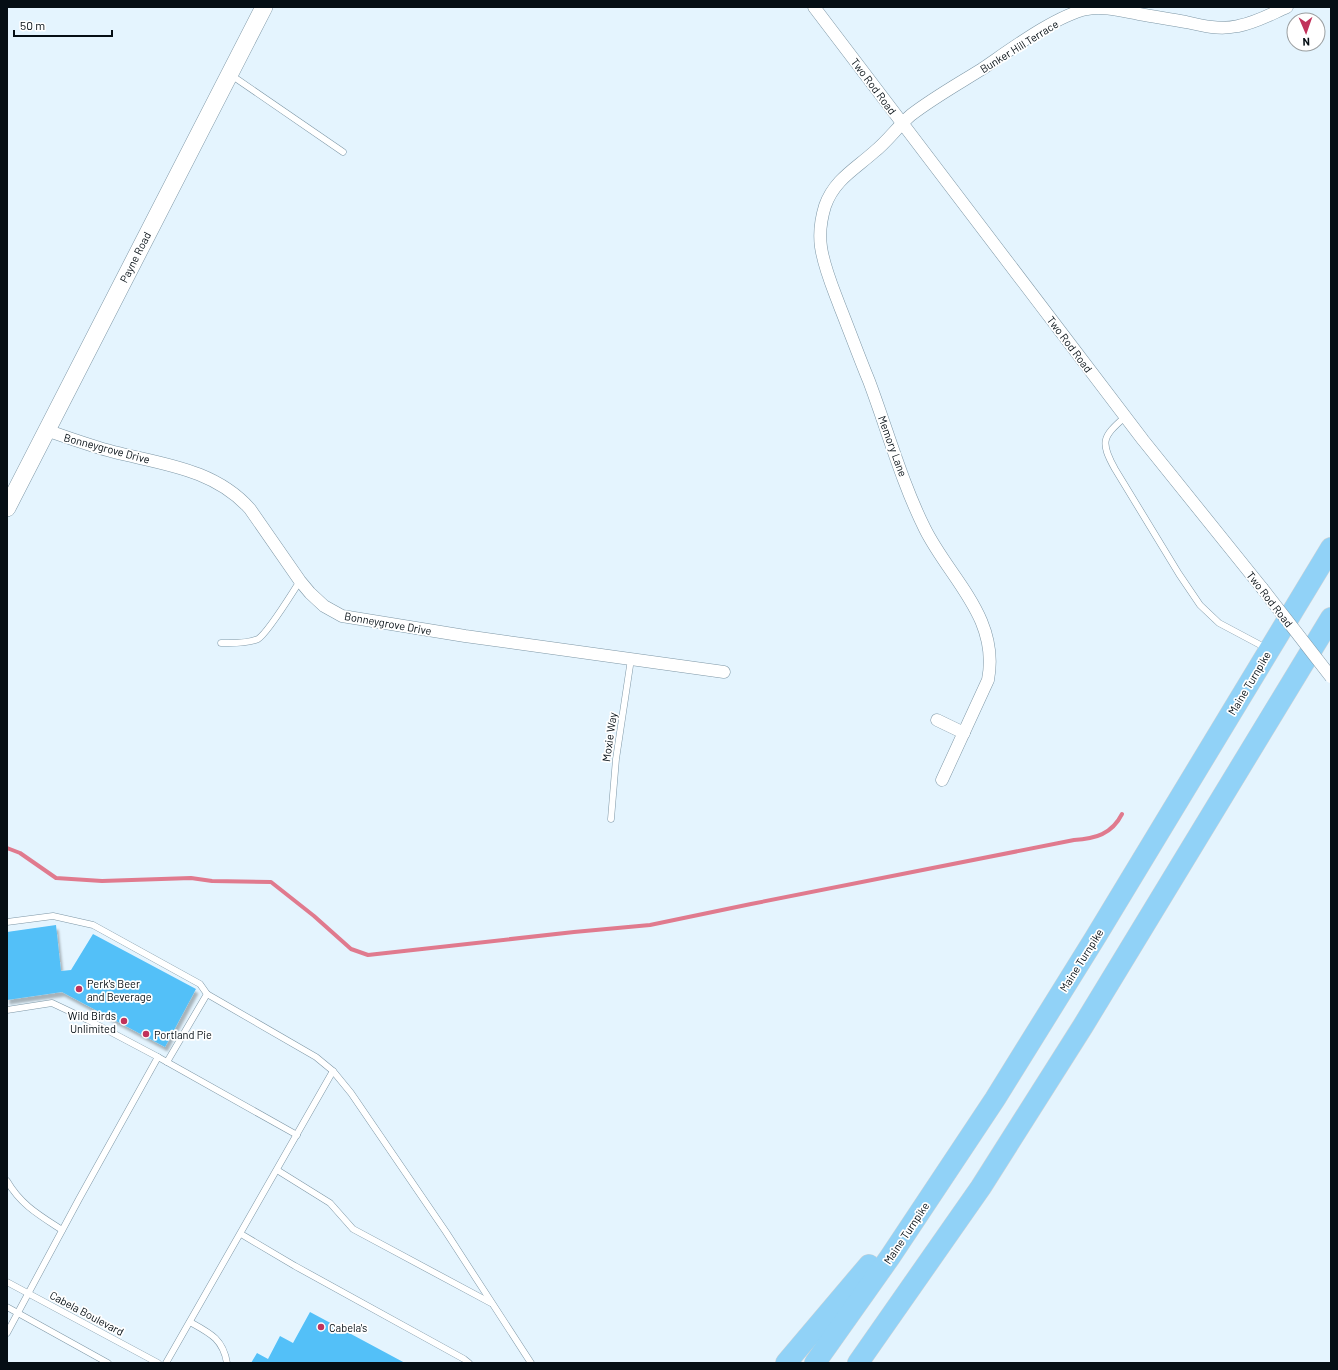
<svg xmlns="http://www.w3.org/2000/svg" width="1338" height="1370" viewBox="0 0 1338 1370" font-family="Barlow,sans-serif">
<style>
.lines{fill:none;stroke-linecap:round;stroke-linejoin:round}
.stream{stroke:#e07a8e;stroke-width:4}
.building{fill:#53c0f8;filter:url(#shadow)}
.service-casing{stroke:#7e97a6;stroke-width:7}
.minor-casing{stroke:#7e97a6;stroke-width:13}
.secondary-casing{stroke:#7e97a6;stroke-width:18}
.motorway-casing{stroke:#d2d4d5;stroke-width:22}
.service{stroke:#fff;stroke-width:6}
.minor{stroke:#fff;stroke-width:12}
.secondary{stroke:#fff;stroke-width:17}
.motorway{stroke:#91d2f7;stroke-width:21}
.minor-bridge-casing{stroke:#7e97a6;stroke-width:13;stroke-linecap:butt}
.minor-bridge{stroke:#fff;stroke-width:12}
.poi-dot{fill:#c1325b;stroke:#fff;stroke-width:1.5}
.labels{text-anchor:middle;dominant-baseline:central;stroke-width:3.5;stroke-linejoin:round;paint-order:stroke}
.street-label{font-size:11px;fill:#050e14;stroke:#fff}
.poi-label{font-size:11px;fill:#050e14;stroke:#fff;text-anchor:start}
</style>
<defs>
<filter id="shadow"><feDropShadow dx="2.5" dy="4.5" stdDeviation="1" flood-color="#0004"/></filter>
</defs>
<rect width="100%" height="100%" fill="#e4f4fe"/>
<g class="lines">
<path class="stream" d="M7 848 20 853 56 878 102 881 191 878 212 881 271 882 314 916 351 949 368 955 574 932 650 925 751 904 1074 840C1095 839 1112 834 1122 814"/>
</g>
<g class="building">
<path d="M56 925 61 971 71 970 93 934 196 989 165 1047 62 992 7 1000V932Z"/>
<path d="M310 1312 405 1363H251L257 1353 268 1359 280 1336 293 1343Z"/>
</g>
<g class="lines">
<defs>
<g id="service">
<path d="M231 75 343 152"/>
<path d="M1125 417C1102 437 1100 442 1115 469L1179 574 1200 605 1219 623 1266 648"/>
<path d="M221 643C232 643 247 644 258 639 268 633 292 593 300 581"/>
<path d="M611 819 616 759 631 659"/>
<path d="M7 922 53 916 93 925 200 984 207 994 316 1057 333 1071 351 1093 446 1232 531 1363"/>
<path d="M7 1010 52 1003 90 1021 158 1057 297 1135"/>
<path d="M167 1062 207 994"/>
<path d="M277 1170 330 1203 353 1229 491 1303"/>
<path d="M7 1181C21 1205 39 1215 62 1230"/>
<path d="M241 1234 295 1266 464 1359 469 1363"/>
<path d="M7 1282 158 1363"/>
<path d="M7 1307 108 1363"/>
<path d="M190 1322C210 1333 223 1339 227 1363"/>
<path d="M7 1333 79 1199 158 1057"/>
<path d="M166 1363 333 1071"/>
</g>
<g id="minor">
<path d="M814 7 1143 440 1262 588"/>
<path d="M46 430C69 438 91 446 114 452 162 464 215 469 250 509L300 581 310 593 324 606 342 616 465 636 724 672"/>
<path d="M937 720 964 733"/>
<path d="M942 780 988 680C1000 618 950 579 925 529 902 483 887 429 869 381 859 357 850 332 840 307 833 288 824 268 821 247 819 233 821 219 825 206 834 180 855 169 874 152 888 141 898 126 911 115 933 98 958 84 982 69 1010 50 1055 16 1087 9 1104 6 1122 11 1139 14 1155 17 1170 19 1186 22 1203 26 1220 30 1238 26 1255 23 1271 14 1287 7"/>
</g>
<path id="secondary" d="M7 508 264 7"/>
<g id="motorway">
<path d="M786 1363 869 1265"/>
<path d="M815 1363 890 1257 995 1099 1095 938 1331 548"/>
<path d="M858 1363 981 1187 1083 1026 1331 618"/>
</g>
</defs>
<use href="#service" class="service-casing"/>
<use href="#minor" class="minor-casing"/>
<use href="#secondary" class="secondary-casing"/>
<use href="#motorway" class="motorway-casing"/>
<use href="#service" class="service"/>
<use href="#minor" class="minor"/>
<use href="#secondary" class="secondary"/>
<use href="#motorway" class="motorway"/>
<defs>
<path id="minor-bridge" d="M1262 588 1331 677"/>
</defs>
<use href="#minor-bridge" class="minor-bridge-casing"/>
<use href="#minor-bridge" class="minor-bridge"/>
</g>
<g class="poi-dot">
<circle cx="79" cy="989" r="4"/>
<circle cx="124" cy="1021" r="4"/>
<circle cx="146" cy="1034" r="4"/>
<circle cx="321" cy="1327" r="4"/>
</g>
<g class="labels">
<g class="street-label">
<text transform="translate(1019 46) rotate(-32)">Bunker Hill Terrace</text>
<text transform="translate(874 86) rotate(53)">Two Rod Road</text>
<text transform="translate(135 257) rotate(-63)">Payne Road</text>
<text transform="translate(1070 344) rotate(53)">Two Rod Road</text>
<text transform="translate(893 446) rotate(70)">Memory Lane</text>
<text transform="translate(107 448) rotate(15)">Bonneygrove Drive</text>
<text transform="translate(1270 599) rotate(52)">Two Rod Road</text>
<text transform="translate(388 623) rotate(10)">Bonneygrove Drive</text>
<text transform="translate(1249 683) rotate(-59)">Maine Turnpike</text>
<text transform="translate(609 737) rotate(-82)">Moxie Way</text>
<text transform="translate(1081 960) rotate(-58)">Maine Turnpike</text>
<text transform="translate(906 1233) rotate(-56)">Maine Turnpike</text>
<text transform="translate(87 1313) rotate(28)">Cabela Boulevard</text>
</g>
<g class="poi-label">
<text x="87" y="983">Perk's Beer<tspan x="87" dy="13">and Beverage</tspan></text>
<text x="116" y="1015" text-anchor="end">Wild Birds<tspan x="116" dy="13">Unlimited</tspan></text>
<text x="154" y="1034">Portland Pie</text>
<text x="329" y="1327">Cabela's</text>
</g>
</g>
<rect width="1338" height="1370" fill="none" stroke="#050e14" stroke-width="16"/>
<g transform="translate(1306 32) rotate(178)"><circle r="19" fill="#ffffff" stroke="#9b9fa1"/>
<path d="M0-3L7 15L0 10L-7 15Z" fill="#c1325b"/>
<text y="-6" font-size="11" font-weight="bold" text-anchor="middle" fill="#050e14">N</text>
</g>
<path d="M14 30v6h98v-6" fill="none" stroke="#050e14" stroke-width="2"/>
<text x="20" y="30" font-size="12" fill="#050e14" stroke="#ffffff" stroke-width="3" paint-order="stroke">50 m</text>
</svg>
